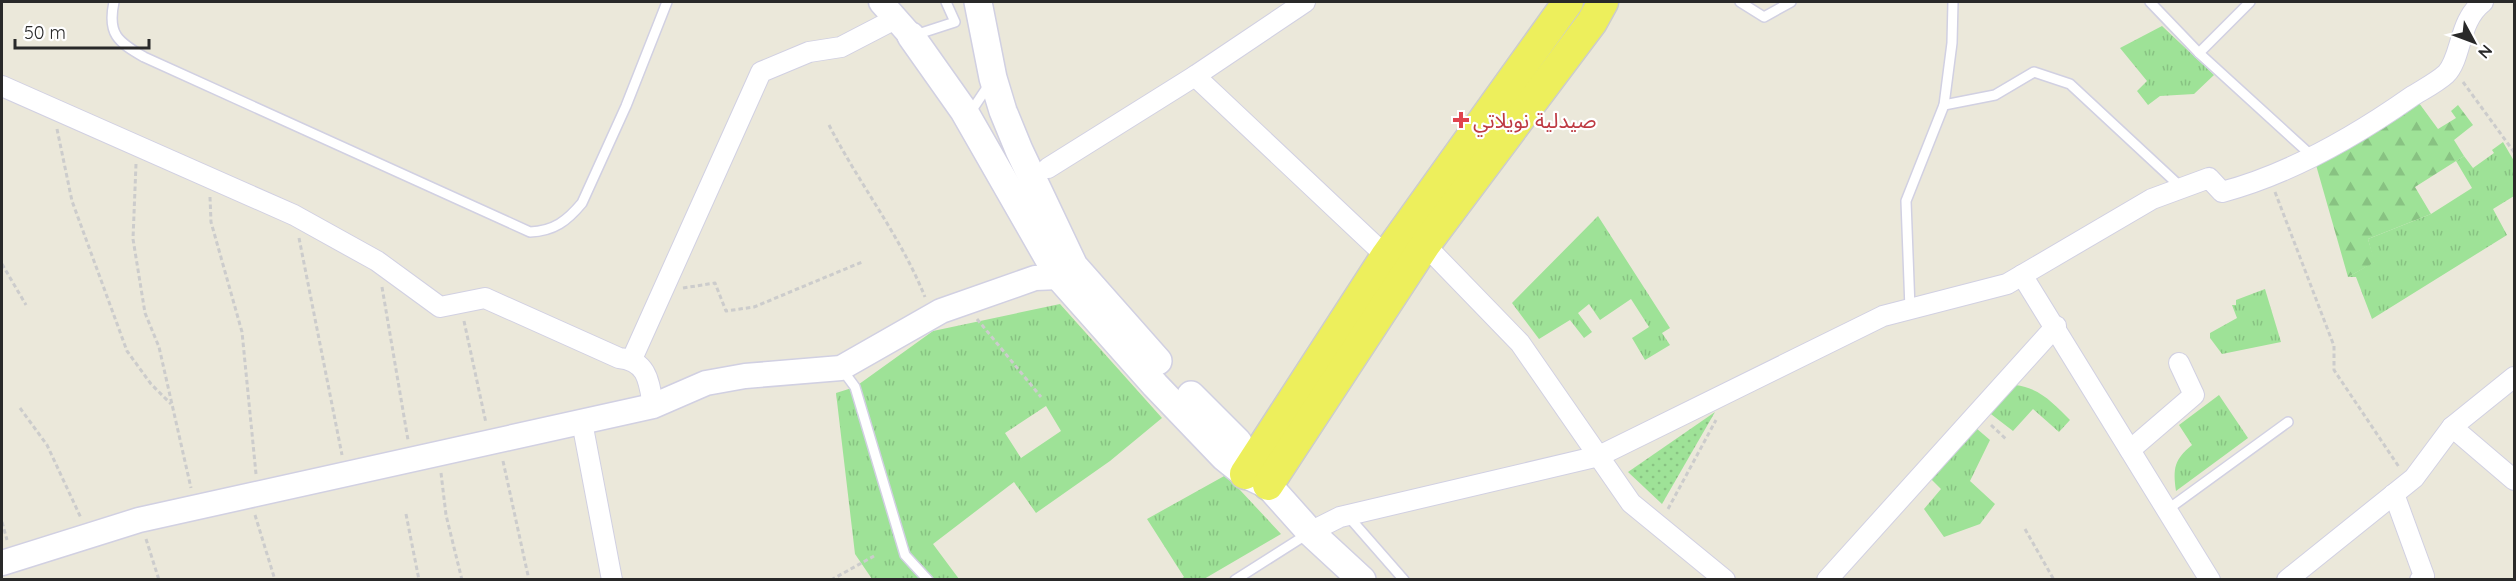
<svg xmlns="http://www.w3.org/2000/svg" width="2516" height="581" viewBox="0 0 2516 581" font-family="Quicksand,'Noto Sans Arabic',sans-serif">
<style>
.grass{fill:url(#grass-tufts);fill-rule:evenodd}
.forest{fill:url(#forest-firs)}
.park{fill:url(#park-dots)}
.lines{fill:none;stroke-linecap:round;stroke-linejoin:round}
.service-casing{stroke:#d1d0e2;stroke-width:12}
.minor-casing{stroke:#d1d0e2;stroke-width:22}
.tertiary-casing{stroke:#d1d0e2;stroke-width:27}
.secondary-casing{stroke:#d1d0e2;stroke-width:30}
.primary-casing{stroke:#ccc;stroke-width:33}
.path{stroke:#ccc;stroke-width:3;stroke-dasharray:4.5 3;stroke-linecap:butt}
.service{stroke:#fff;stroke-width:9}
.minor{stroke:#fff;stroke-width:20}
.tertiary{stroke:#fff;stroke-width:24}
.secondary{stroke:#fff;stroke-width:27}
.primary{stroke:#edef5c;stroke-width:30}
.health-dot{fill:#e0444e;stroke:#fff;stroke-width:2}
.labels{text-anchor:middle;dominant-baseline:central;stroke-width:4.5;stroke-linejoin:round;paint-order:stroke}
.health-label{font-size:21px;fill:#be3a42;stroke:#fff;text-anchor:start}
</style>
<defs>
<pattern id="grass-tufts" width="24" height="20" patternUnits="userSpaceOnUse" patternTransform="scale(1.5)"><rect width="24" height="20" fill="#9ee297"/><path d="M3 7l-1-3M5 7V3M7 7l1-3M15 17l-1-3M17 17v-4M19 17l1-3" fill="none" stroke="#88c282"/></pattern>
<pattern id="forest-firs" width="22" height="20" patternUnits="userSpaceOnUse" patternTransform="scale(1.5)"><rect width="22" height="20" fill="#9ee297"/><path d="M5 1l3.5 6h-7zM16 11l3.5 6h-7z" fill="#88c282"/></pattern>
<pattern id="park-dots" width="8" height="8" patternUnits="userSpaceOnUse" patternTransform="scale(1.5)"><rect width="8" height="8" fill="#9ee297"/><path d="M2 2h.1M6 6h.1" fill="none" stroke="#88c282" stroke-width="1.8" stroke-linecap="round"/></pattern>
</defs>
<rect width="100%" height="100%" fill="#ebe8da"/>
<g class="grass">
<path d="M2162 26 2214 75 2194 94 2160 96 2148 105 2137 91 2147 81 2120 48Z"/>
<path d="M2503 142 2514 161V196L2493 209 2507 235 2372 319 2356 277H2348L2374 262 2368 239 2431 214 2472 188 2456 161 2464 156 2473 168 2494 153 2492 150Z"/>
<path d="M1598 216 1670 328 1662 333 1670 345 1645 360 1632 338 1649 327 1631 299 1600 320 1589 304 1578 313 1592 332 1584 338 1570 320 1539 339 1512 303Z"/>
<path d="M2265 289 2281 342 2222 354 2210 338V333L2237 318 2232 305H2236V300Z"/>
<path d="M1060 304 1162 418 1110 461 1036 513 1014 482 933 544 959 579H872L855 554 836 393 855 387 933 331ZM1046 406 1061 431 1021 458 1005 433Z"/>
<path d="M2015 385C2040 388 2053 403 2070 420L2059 432 2033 409 2013 431 1987 411Z"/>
<path d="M2219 395 2248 438 2176 491C2173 468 2174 460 2192 445L2179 425Z"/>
<path d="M1976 428 1990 440 1970 481 1995 504 1980 524 1944 537 1924 509 1941 489 1931 479Z"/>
<path d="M1226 475 1281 534 1204 579H1181L1184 577 1147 519Z"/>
</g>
<path class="forest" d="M2419 103 2438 129 2456 118 2451 111 2458 105 2473 125 2454 140 2464 156 2415 187 2431 214 2368 239 2375 262 2348 277 2316 165Z"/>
<path class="park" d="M1715 412 1662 504 1628 472Z"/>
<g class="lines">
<defs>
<g id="service">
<path d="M114 2C107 34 118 42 144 57L530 232C554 231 567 221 582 203L626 106 667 2"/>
<path d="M1740 2 1764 17 1791 2"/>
<path d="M2150 2 2199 53 2250 2"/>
<path d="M915 35 955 22 946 2"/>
<path d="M2199 53 2312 156"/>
<path d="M1944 105 1995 95 2034 72 2070 84 2182 188"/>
<path d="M966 110 974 107 990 83"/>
<path d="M1910 309 1906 201 1944 105 1952 43 1953 2"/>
<path d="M841 368 855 387 905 555 928 580"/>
<path d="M2167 510 2288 422"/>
<path d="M1348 516 1404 580"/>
<path d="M1235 580 1309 533"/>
</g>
<g id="minor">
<path d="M1195 76 1386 256"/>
<path d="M2 86 294 215 377 261 440 307 485 298 619 358C648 361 649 382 653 406"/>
<path d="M1048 168 1195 76 1305 2"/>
<path d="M1425 245 1520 343 1631 503 1725 580"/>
<path d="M2022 275 2210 580"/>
<path d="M632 359 761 72 809 52 841 47 895 19"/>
<path d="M582 422 612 580"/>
<path d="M2452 427 2514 480"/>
<path d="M2130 450 2194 395 2179 363"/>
<path d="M2394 494 2424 576 2420 580"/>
<path d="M1310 532 1340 517 1599 456 1883 316 2007 284 2152 199 2209 178 2222 192C2290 174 2354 137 2411 97 2422 90 2436 83 2446 74 2462 58 2458 21 2483 2"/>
<path d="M1827 580 2056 326"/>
<path d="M2287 580 2414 478 2452 427 2514 377"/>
</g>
<g id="tertiary">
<path d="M881 2 911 36"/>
<path d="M2 563 139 520 653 406 706 383 745 376 841 368 941 311 1035 278 1059 277"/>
</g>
<g id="secondary">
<path d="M978 2 993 78 1003 111 1019 150 1074 266 1158 361"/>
<path d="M911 36 964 111 1059 277 1155 385 1224 457 1245 474 1268 485 1310 532 1362 580"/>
<path d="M1191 395 1238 442 1245 474"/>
</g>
<g id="primary">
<path d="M1245 474 1386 256 1568 2"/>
<path d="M1268 485 1425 245 1592 22 1603 2"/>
</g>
</defs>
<use href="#service" class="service-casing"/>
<use href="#minor" class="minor-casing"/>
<use href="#tertiary" class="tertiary-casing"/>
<use href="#secondary" class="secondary-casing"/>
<use href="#primary" class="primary-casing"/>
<g class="path">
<path d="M2463 82 2514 152"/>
<path d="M829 125C859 184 900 235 925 297"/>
<path d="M57 129 72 201 127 351 151 384 171 404"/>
<path d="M136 164 133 239 145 313 159 347 191 488"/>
<path d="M2275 192 2334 346V370L2399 467"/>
<path d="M210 197 211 222 242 332 256 474"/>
<path d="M299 238 342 455"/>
<path d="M2 264 26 305"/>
<path d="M382 287 408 440"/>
<path d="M683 288 715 283 726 311 754 307 862 262"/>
<path d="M977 319 1041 397"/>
<path d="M464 321 486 423"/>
<path d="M20 408 47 445 81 518"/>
<path d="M1991 425 2006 439"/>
<path d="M503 461 529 580"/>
<path d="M441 473 446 515 462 580"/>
<path d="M1668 509 1716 420"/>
<path d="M406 514 419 580"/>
<path d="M255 515 275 580"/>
<path d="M2 522 7 540"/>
<path d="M2025 529 2054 580"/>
<path d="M146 539 159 580"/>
<path d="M831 580 874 556"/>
</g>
<use href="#service" class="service"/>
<use href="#minor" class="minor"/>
<use href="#tertiary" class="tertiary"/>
<use href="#secondary" class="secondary"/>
<use href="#primary" class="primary"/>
</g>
<path class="health-dot" d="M1458 111h6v6h6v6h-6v6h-6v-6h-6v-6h6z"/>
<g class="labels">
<g class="health-label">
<text x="1473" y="120">صيدلية نويلاتي</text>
</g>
</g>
<rect width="2516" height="581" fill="none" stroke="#292929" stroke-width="6"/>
<g transform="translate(2474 42) rotate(131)" stroke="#ffffff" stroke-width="4.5" paint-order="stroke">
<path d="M0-4.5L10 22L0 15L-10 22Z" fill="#292929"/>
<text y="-9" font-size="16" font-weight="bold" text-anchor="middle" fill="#292929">N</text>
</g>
<path d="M15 39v9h134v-9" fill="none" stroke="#292929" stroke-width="3"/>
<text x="24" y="39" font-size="18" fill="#292929" stroke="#ffffff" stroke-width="4.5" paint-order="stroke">50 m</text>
</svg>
